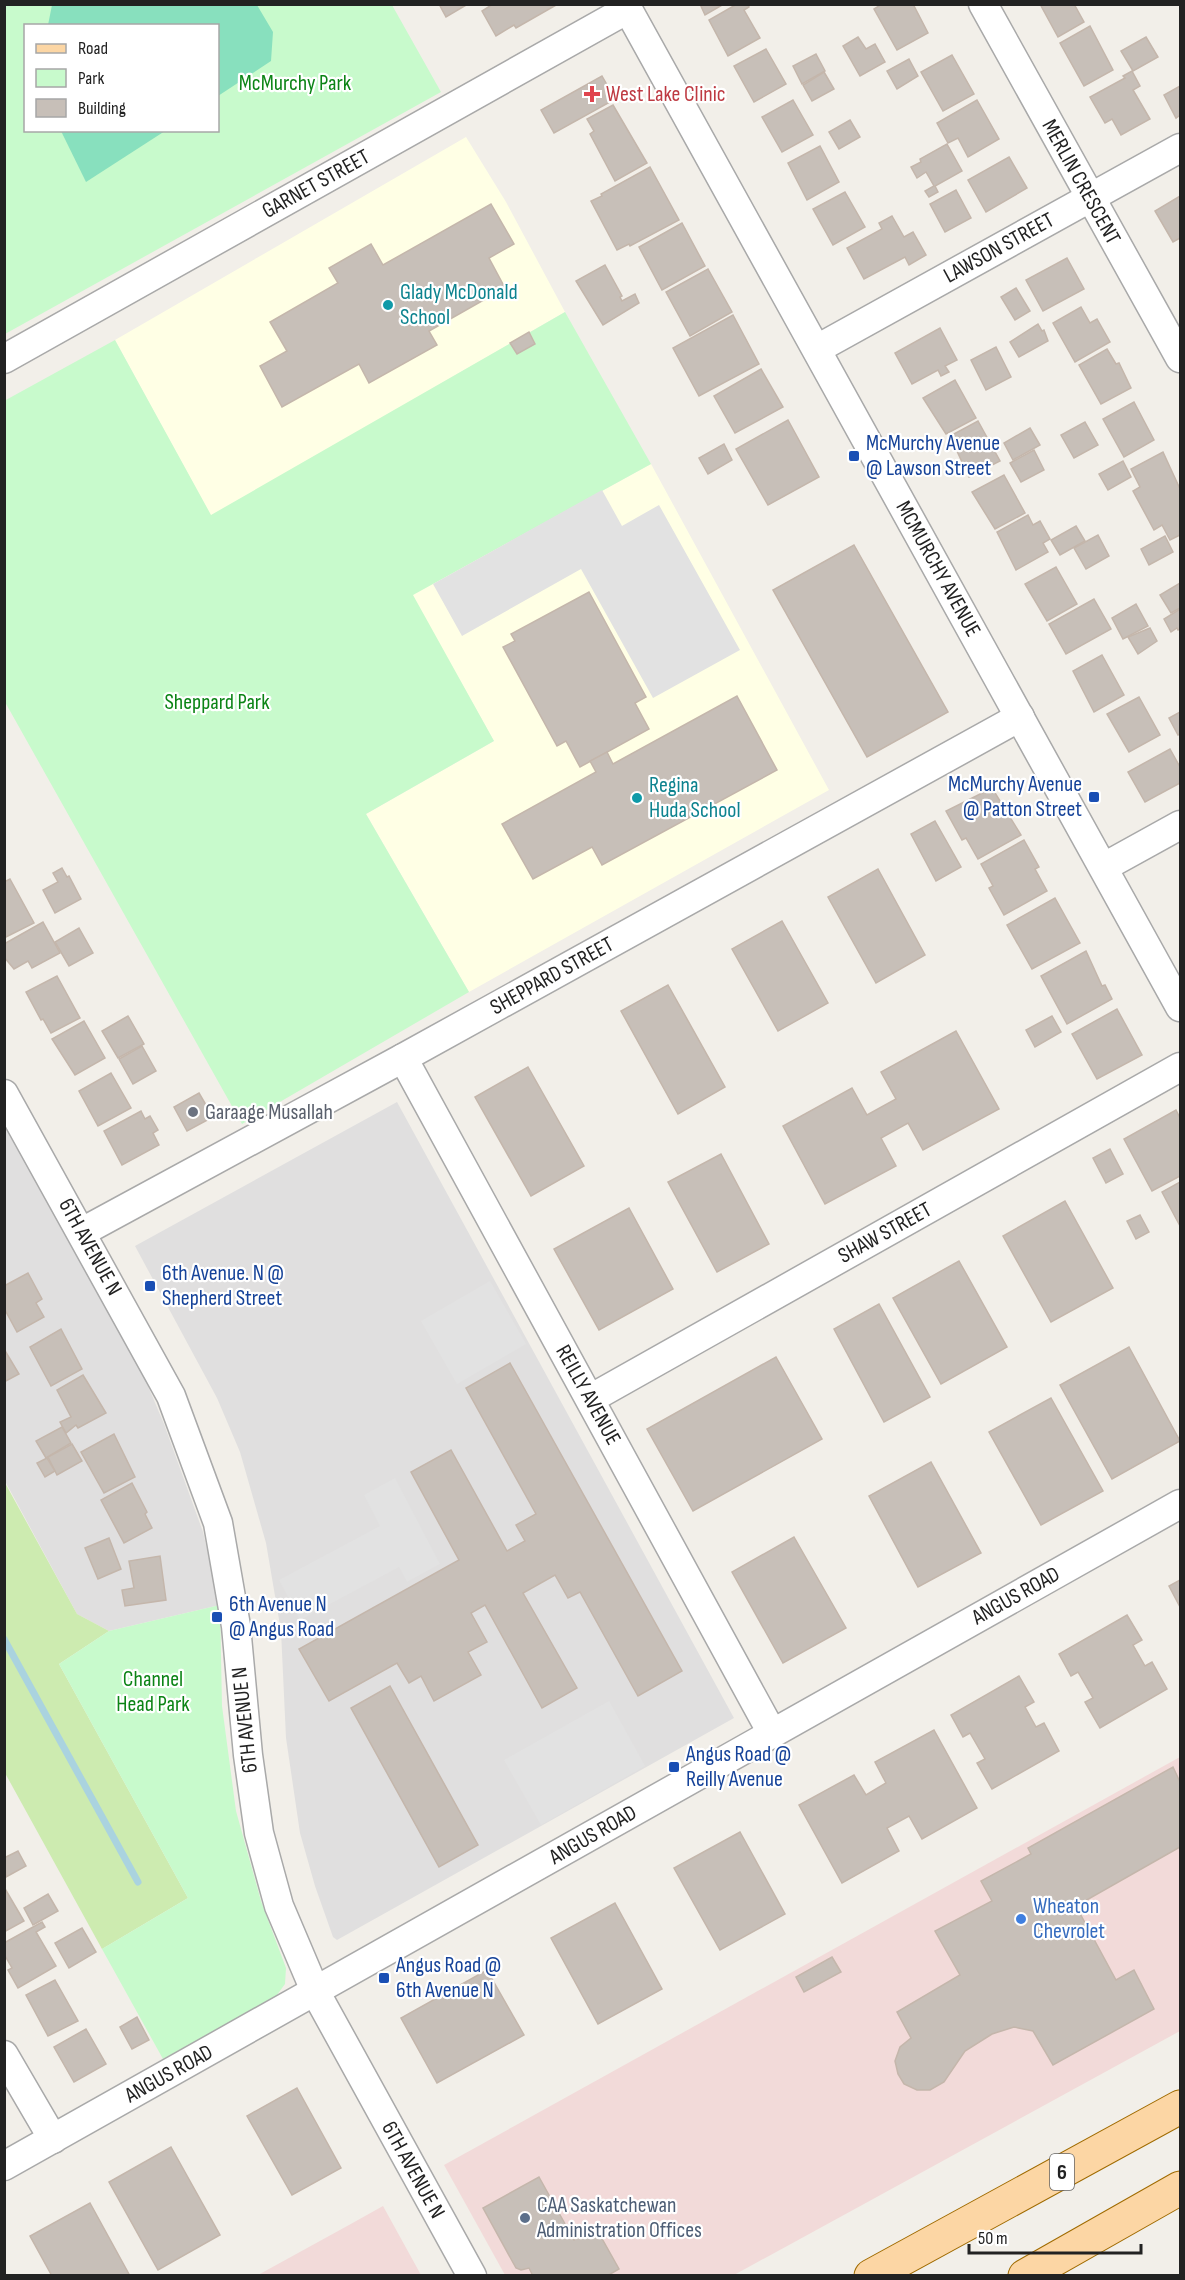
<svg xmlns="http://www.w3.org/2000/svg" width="1185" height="2280" viewBox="0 0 1185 2280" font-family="'Sofia Sans Condensed',sans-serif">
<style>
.residential{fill:#e0dfdf}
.commercial{fill:#f2dad9}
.education{fill:#ffffe5}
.grass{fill:#cdebb0}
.park{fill:#c8facc;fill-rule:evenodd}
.pitch{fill:#88e0be}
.parking{fill:#e2e2e2}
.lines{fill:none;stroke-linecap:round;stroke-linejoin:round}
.stream{stroke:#aad3df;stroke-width:7}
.building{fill:#c7bfb8;stroke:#c4b6ab;stroke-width:1.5}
.minor-casing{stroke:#a9a9a9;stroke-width:31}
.major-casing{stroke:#a06b00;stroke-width:35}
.minor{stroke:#fff;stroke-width:28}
.major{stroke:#fcd6a4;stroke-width:33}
.health-dot{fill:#e0444e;stroke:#fff;stroke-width:2}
.culture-dot{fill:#0f9aa8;stroke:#fff;stroke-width:2}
.transit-dot{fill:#1a4fb4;stroke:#fff;stroke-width:2}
.worship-dot{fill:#6b7280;stroke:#fff;stroke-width:2}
.shop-dot{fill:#3f7fe0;stroke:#fff;stroke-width:2}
.service-dot{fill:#5c6f8a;stroke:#fff;stroke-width:2}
.labels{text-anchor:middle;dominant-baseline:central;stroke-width:4.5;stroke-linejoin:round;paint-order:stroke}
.shield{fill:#fff;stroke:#646464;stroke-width:1.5}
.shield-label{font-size:21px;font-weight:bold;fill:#222}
.park-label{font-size:22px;fill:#0c8416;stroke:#fff}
.health-label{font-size:22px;fill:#be3a42;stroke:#fff;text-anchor:start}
.street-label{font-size:22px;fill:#222;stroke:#fff}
.culture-label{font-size:22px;fill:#0d838f;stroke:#fff;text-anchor:start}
.transit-label{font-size:22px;fill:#164399;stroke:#fff;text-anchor:start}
.worship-label{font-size:22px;fill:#5b616d;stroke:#fff;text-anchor:start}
.shop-label{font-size:22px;fill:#366cbe;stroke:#fff;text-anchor:start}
.service-label{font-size:22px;fill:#4e5e75;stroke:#fff;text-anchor:start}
</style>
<rect width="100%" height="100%" fill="#f2efe9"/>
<g class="residential">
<path d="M397 1102 734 1718 337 1940 333 1937 315 1886 300 1833 286 1738 281 1631 266 1543 240 1452 217 1398 135 1246Z"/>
<path d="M4 1122 140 1367 164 1424 203 1532 220 1605 109 1631 77 1614 5 1481Z"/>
</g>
<g class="commercial">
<path d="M1180 1757V2031L734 2275H505L444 2165Z"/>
<path d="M383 2206 421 2275H258L349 2225Z"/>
</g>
<g class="education">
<path d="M466 137 506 202 565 312 211 516 115 340Z"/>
<path d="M651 464 829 790 469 992 366 814 494 741 412 595Z"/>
</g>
<path class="grass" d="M4 1481 77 1614 109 1631 59 1664 188 1898 102 1949 5 1773Z"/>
<g class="park">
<path d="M5 5H392L441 92 5 334ZM26 26H218V130H26Z"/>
<path d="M565 312 651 464 413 595 494 741 366 814 469 992 242 1124 5 702 4 401 115 340 211 515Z"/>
<path d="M220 1605 222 1706 236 1811 261 1901 286 1968 285 1984 274 1999 163 2059 102 1949 188 1898 59 1664 109 1631Z"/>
</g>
<g class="pitch">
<path d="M52 5H257L273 32 271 61 218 96V26L48 25Z"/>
<path d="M61 131H165L86 182Z"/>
</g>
<g class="parking">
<path d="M602 490 622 526 659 505 740 650 653 698 581 569 462 636 433 584Z"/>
<path d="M490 1281 526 1344 457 1384 421 1321Z"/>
<path d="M395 1478 440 1564 407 1582 399 1567 300 1620 279 1580 380 1526 364 1495Z"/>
<path d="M609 1701 645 1766 541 1825 504 1760Z"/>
</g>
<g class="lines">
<path class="stream" d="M4 1639 138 1882"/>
</g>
<g class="building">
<path d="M439 4H468L446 17Z"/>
<path d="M493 4H558L516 28 514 25 496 36 482 11Z"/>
<path d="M700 4H724L705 15Z"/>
<path d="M737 4H748L749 7 744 10 760 38 728 56 709 20Z"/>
<path d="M882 4H913L928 33 897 50 874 9Z"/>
<path d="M1040 4H1074L1084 22 1058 37Z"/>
<path d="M1090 26 1113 70 1084 86 1060 43Z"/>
<path d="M858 37 866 49 875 44 885 62 860 76 843 46Z"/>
<path d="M1146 37 1158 57 1133 71 1121 51Z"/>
<path d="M766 49 786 84 754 102 734 66Z"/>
<path d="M816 54 825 71 802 84 793 66Z"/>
<path d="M952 55 974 94 943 111 921 72Z"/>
<path d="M909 59 918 76 897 89 887 71Z"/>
<path d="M1132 71 1140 86 1133 90 1150 119 1121 135 1112 119 1105 123 1090 97 1125 78 1123 76Z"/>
<path d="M824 72 834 89 812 101 803 85Z"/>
<path d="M602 76 614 97 609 100 610 102 554 133 541 110Z"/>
<path d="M1180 86V115L1176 118 1164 95Z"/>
<path d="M793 100 813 135 782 152 762 117Z"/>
<path d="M977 100 999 139 968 157 958 138 948 143 937 123Z"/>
<path d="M613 105 647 163 615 181 590 134 594 131 587 119Z"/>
<path d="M850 120 860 137 839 149 829 132Z"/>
<path d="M947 144 962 171 935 186 938 192 929 197 925 191 934 186 926 172 917 178 911 167 921 162 920 159Z"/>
<path d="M820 146 839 182 807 200 788 163Z"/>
<path d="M1009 157 1027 188 986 212 968 180Z"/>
<path d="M650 167 679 220 630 246 629 244 617 250 591 201 602 196 601 194Z"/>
<path d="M956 190 971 218 945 232 930 204Z"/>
<path d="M845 192 865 227 833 245 813 209Z"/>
<path d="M1180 196V238L1173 242 1155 211Z"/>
<path d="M491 204 514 244 489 258 505 288 429 331 437 345 369 383 359 364 282 407 260 366 287 351 270 322 338 283 329 268 371 244 383 265Z"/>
<path d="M892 216 904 237 913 232 926 255 909 265 905 257 864 279 847 248 882 229 879 223Z"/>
<path d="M682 223 705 266 662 290 639 247Z"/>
<path d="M1067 258 1084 289 1043 311 1026 280Z"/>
<path d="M605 265 622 296 620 297 622 301 635 294 639 303 603 325 576 281Z"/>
<path d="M708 269 732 312 690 336 666 292Z"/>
<path d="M1016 288 1030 311 1015 320 1001 297Z"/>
<path d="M1081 307 1090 323 1097 319 1110 342 1075 362 1053 323Z"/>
<path d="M733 315 759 364 699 396 673 348Z"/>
<path d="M1038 324 1042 331 1044 330 1048 341 1019 357 1010 342Z"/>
<path d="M940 328 957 360 945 366 949 372 941 376 938 370 912 384 895 353Z"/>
<path d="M529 332 535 344 517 354 510 343Z"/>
<path d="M996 347 1011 377 986 390 971 360Z"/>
<path d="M1107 349 1116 364 1119 363 1131 388 1101 404 1079 365Z"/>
<path d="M761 369 783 407 735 433 714 396Z"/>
<path d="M955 380 976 418 946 434 923 398Z"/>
<path d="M1134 402 1154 440 1124 457 1103 419Z"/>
<path d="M788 420 819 477 768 505 736 449Z"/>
<path d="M978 421 1000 461 969 477 950 436Z"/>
<path d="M1085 422 1098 445 1074 458 1061 435Z"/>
<path d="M1030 428 1040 445 1013 460 1004 443Z"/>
<path d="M724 444 732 460 708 474 699 458Z"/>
<path d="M1034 450 1044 470 1021 482 1010 463Z"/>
<path d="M1163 452 1180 489V535L1170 540 1162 525 1154 530 1133 491 1140 487 1131 469Z"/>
<path d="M1123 461 1131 477 1108 490 1099 474Z"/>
<path d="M1004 475 1025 513 995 529 972 492Z"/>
<path d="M1028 515 1033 525 1040 521 1050 539 1043 543 1048 552 1016 570 997 532Z"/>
<path d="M1076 526 1085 541 1060 555 1051 540Z"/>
<path d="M1098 535 1109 556 1086 569 1074 548Z"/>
<path d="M1165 536 1173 552 1149 565 1141 549Z"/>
<path d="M854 545 948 712 867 757 773 590Z"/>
<path d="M1056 567 1077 604 1047 621 1025 584Z"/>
<path d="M1180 583V608L1171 613 1160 595Z"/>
<path d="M589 592 646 697 635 703 649 729 580 767 566 741 557 746 503 647 515 641 511 634Z"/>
<path d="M1094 599 1111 629 1066 654 1049 624Z"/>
<path d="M1136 604 1148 626 1123 639 1112 618Z"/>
<path d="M1180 609V629L1178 630 1177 628 1171 632 1164 619Z"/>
<path d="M1150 628 1157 641 1138 654 1128 637Z"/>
<path d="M1102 655 1124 695 1094 712 1073 671Z"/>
<path d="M737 696 777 770 602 865 592 847 533 879 502 824 596 772 590 761 607 752 613 764Z"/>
<path d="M1139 697 1160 735 1129 752 1107 714Z"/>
<path d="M1180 712V734L1178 735 1169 718Z"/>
<path d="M1170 749 1180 767V783L1145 802 1128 772Z"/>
<path d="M992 788 1021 835 978 859 966 838 962 840 946 811Z"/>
<path d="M935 821 961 867 936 881 911 834Z"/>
<path d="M1024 840 1039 867 1035 869 1047 891 1004 915 989 888 993 886 981 864Z"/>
<path d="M62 868 67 877 69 876 81 899 55 913 43 890 58 882 53 873Z"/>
<path d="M878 869 925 955 876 983 828 897Z"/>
<path d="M10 879 34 923 4 938V882Z"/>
<path d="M1055 898 1080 943 1032 969 1007 925Z"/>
<path d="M782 921 828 1003 778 1031 732 949Z"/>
<path d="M43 922 60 953 32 968 28 961 14 969 4 957V944Z"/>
<path d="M79 928 93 953 69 966 55 942Z"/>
<path d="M1086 951 1102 986 1105 985 1112 999 1067 1024 1041 976Z"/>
<path d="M57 976 80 1018 51 1033 43 1019 41 1020 26 992Z"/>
<path d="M668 985 725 1087 678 1114 621 1011Z"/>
<path d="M1117 1009 1142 1055 1097 1079 1072 1034Z"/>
<path d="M128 1016 144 1044 118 1058 102 1031Z"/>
<path d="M1052 1016 1061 1032 1035 1047 1026 1030Z"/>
<path d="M84 1021 105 1058 75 1075 52 1039Z"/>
<path d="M956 1031 999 1109 923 1150 908 1123 881 1138 896 1166 825 1204 783 1126 852 1088 867 1115 896 1099 881 1072Z"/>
<path d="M142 1046 156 1071 133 1084 119 1059Z"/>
<path d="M528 1067 584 1166 531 1196 475 1097Z"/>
<path d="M111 1073 131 1108 98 1126 79 1091Z"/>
<path d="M199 1093 213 1117 187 1131 174 1107Z"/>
<path d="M1176 1110 1180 1118V1176L1152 1191 1124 1139Z"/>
<path d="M141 1111 145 1119 150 1116 158 1130 153 1133 159 1145 122 1165 104 1131Z"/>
<path d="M1110 1149 1123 1174 1106 1183 1093 1158Z"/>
<path d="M721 1154 769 1244 717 1272 668 1182Z"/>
<path d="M1180 1182V1226L1162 1192Z"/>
<path d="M1065 1201 1113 1288 1051 1322 1003 1236Z"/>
<path d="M629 1208 673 1289 599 1330 554 1249Z"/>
<path d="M1140 1215 1149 1232 1136 1239 1127 1221Z"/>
<path d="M959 1261 1007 1347 941 1384 893 1298Z"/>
<path d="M28 1273 42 1299 36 1303 44 1317 17 1332 4 1308V1286Z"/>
<path d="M879 1304 930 1397 884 1422 834 1329Z"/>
<path d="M61 1329 82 1369 51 1386 30 1347Z"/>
<path d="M1129 1347 1180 1441 1112 1479 1060 1385Z"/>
<path d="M4 1349 19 1374 4 1382Z"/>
<path d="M776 1357 822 1439 693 1511 647 1429Z"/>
<path d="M510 1363 682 1671 638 1696 580 1592 568 1598 555 1575 523 1593 577 1688 542 1708 485 1605 471 1613 487 1642 468 1652 481 1675 434 1701 421 1676 409 1683 397 1663 329 1701 299 1649 459 1560 411 1472 451 1450 507 1551 525 1541 516 1525 536 1514 466 1388Z"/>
<path d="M83 1375 106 1413 78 1428 76 1425 66 1433 60 1422 71 1417 57 1390Z"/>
<path d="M1051 1398 1103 1491 1041 1525 989 1432Z"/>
<path d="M62 1427 71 1443 46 1458 36 1441Z"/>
<path d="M114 1434 135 1477 104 1493 81 1452Z"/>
<path d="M72 1444 82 1461 57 1475 48 1457Z"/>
<path d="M47 1458 55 1471 45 1477 37 1463Z"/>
<path d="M931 1462 981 1553 918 1587 869 1496Z"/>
<path d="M132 1483 147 1512 145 1514 152 1528 124 1543 101 1500Z"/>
<path d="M794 1537 846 1628 783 1663 732 1572Z"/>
<path d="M109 1538 121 1569 98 1579 85 1548Z"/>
<path d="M160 1556 166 1600 125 1606 122 1590 134 1588 129 1561Z"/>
<path d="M1180 1580V1607L1169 1586Z"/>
<path d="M1127 1615 1142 1640 1133 1645 1145 1666 1152 1662 1167 1689 1100 1728 1085 1702 1093 1698 1078 1672 1071 1676 1059 1654Z"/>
<path d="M1019 1676 1034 1702 1025 1707 1036 1727 1044 1723 1059 1751 992 1789 977 1763 985 1759 970 1733 963 1737 951 1715Z"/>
<path d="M390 1686 478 1845 439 1867 351 1708Z"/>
<path d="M934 1730 977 1808 922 1839 909 1816 887 1828 899 1851 842 1883 799 1805 854 1775 866 1795 886 1783 875 1762Z"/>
<path d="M1173 1767 1180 1782V1847L1076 1906 1116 1980 1134 1970 1154 2009 1053 2065 1033 2031 1014 2027 992 2034 965 2051 944 2082 930 2090H917L904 2084 898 2074 895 2061 900 2047 911 2038 897 2012 960 1975 935 1931 992 1901 981 1881 1031 1854 1028 1848Z"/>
<path d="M740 1832 785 1914 720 1950 674 1868Z"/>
<path d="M18 1851 26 1866 6 1877 4 1858Z"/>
<path d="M4 1887 24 1921 4 1932Z"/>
<path d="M48 1894 58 1911 33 1925 24 1908Z"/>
<path d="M615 1903 662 1989 598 2024 551 1938Z"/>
<path d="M42 1922 45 1927 36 1932 56 1966 18 1988 8 1970 12 1968 4 1954V1943Z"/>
<path d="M82 1928 96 1952 69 1968 55 1943Z"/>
<path d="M832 1957 841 1972 804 1992 796 1977Z"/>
<path d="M487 1970 524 2035 437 2083 401 2018Z"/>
<path d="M55 1980 78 2021 48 2036 26 1995Z"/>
<path d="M137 2017 149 2040 132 2049 120 2027Z"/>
<path d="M86 2029 106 2064 74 2082 54 2047Z"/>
<path d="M297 2088 341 2168 292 2195 247 2116Z"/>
<path d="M171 2147 220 2235 158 2270 109 2182Z"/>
<path d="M539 2177 574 2240 596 2228 619 2269 607 2276H533L529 2268 521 2270 516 2268 483 2208Z"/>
<path d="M90 2203 130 2276H52L30 2236Z"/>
</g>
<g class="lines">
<defs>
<g id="minor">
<path d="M625 4 1180 1007"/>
<path d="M983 4 1180 358"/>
<path d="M817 349 1180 148"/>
<path d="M4 359 628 9"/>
<path d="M1104 867 1180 825"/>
<path d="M403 1058 772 1733"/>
<path d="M4 1094 171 1396 218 1523 236 1626 248 1755 259 1833 279 1906 316 1993 472 2276"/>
<path d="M82 1232 403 1058 1020 717"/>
<path d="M590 1399 1180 1067"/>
<path d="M4 2055 53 2139"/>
<path d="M4 2166 1180 1504"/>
</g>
<g id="major">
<path d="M871 2276 1180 2107"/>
<path d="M1025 2276 1180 2188"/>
</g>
</defs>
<use href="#minor" class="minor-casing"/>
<use href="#major" class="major-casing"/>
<use href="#minor" class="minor"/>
<use href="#major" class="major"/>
</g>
<path class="health-dot" d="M589 85h6v6h6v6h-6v6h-6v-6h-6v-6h6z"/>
<g class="culture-dot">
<circle cx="388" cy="305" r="6"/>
<circle cx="637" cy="798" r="6"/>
</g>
<g class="transit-dot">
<rect x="848" y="450" width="12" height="12" rx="3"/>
<rect x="1088" y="791" width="12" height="12" rx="3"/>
<rect x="144" y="1280" width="12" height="12" rx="3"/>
<rect x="211" y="1611" width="12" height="12" rx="3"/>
<rect x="668" y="1761" width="12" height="12" rx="3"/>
<rect x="378" y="1972" width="12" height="12" rx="3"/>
</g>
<circle class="worship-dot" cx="193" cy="1112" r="6"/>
<circle class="shop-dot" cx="1021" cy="1919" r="6"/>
<circle class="service-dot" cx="525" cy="2218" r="6"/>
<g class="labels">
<rect class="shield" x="1050" y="2154" width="24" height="36" rx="4.5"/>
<g class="shield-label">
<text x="1062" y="2172">6</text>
</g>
<g class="park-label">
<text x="295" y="83">McMurchy Park</text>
<text x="217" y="702">Sheppard Park</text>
<text x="153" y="1679">Channel<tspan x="153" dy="25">Head Park</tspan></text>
</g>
<g class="health-label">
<text x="606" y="94">West Lake Clinic</text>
</g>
<g class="street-label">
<text transform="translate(1081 182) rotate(61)">MERLIN CRESCENT</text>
<text transform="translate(316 184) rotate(-29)">GARNET STREET</text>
<text transform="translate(999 248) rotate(-29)">LAWSON STREET</text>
<text transform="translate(938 569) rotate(61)">MCMURCHY AVENUE</text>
<text transform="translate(552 976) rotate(-29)">SHEPPARD STREET</text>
<text transform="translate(885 1233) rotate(-29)">SHAW STREET</text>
<text transform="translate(90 1247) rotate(61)">6TH AVENUE N</text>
<text transform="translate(588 1395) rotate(61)">REILLY AVENUE</text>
<text transform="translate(1016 1596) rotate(-29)">ANGUS ROAD</text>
<text transform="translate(245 1720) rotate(-96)">6TH AVENUE N</text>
<text transform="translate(593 1835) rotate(-30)">ANGUS ROAD</text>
<text transform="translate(169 2074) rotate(-29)">ANGUS ROAD</text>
<text transform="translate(413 2170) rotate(61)">6TH AVENUE N</text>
</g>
<g class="culture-label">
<text x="400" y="292">Glady McDonald<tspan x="400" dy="25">School</tspan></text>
<text x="649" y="785">Regina<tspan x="649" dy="25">Huda School</tspan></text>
</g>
<g class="transit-label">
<text x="866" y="443">McMurchy Avenue<tspan x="866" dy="25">@ Lawson Street</tspan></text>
<text x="1082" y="784" text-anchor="end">McMurchy Avenue<tspan x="1082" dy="25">@ Patton Street</tspan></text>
<text x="162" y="1273">6th Avenue. N @<tspan x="162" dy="25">Shepherd Street</tspan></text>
<text x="229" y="1604">6th Avenue N<tspan x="229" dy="25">@ Angus Road</tspan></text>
<text x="686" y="1754">Angus Road @<tspan x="686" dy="25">Reilly Avenue</tspan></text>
<text x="396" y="1965">Angus Road @<tspan x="396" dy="25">6th Avenue N</tspan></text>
</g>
<g class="worship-label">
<text x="205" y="1112">Garaage Musallah</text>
</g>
<g class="shop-label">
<text x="1033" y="1906">Wheaton<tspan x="1033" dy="25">Chevrolet</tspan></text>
</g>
<g class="service-label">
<text x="537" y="2205">CAA Saskatchewan<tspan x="537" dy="25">Administration Offices</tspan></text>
</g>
</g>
<rect width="1185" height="2280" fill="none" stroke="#222222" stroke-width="12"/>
<rect x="24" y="24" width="195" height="108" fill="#ffffff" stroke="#a7a7a7" stroke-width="1.5"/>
<rect x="36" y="44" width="30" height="9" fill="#fcd6a4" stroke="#a7a7a7" stroke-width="1.5"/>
<text x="78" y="54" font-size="18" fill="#222222">Road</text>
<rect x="36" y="69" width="30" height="18" fill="#c8facc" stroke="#a7a7a7" stroke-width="1.5"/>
<text x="78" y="84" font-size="18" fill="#222222">Park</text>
<rect x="36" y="99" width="30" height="18" fill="#c7bfb8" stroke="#a7a7a7" stroke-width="1.5"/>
<text x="78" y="114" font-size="18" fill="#222222">Building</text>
<path d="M969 2244v9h172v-9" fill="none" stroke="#222222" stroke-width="3"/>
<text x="978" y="2244" font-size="18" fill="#222222" stroke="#ffffff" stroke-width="4.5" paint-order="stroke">50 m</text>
</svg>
